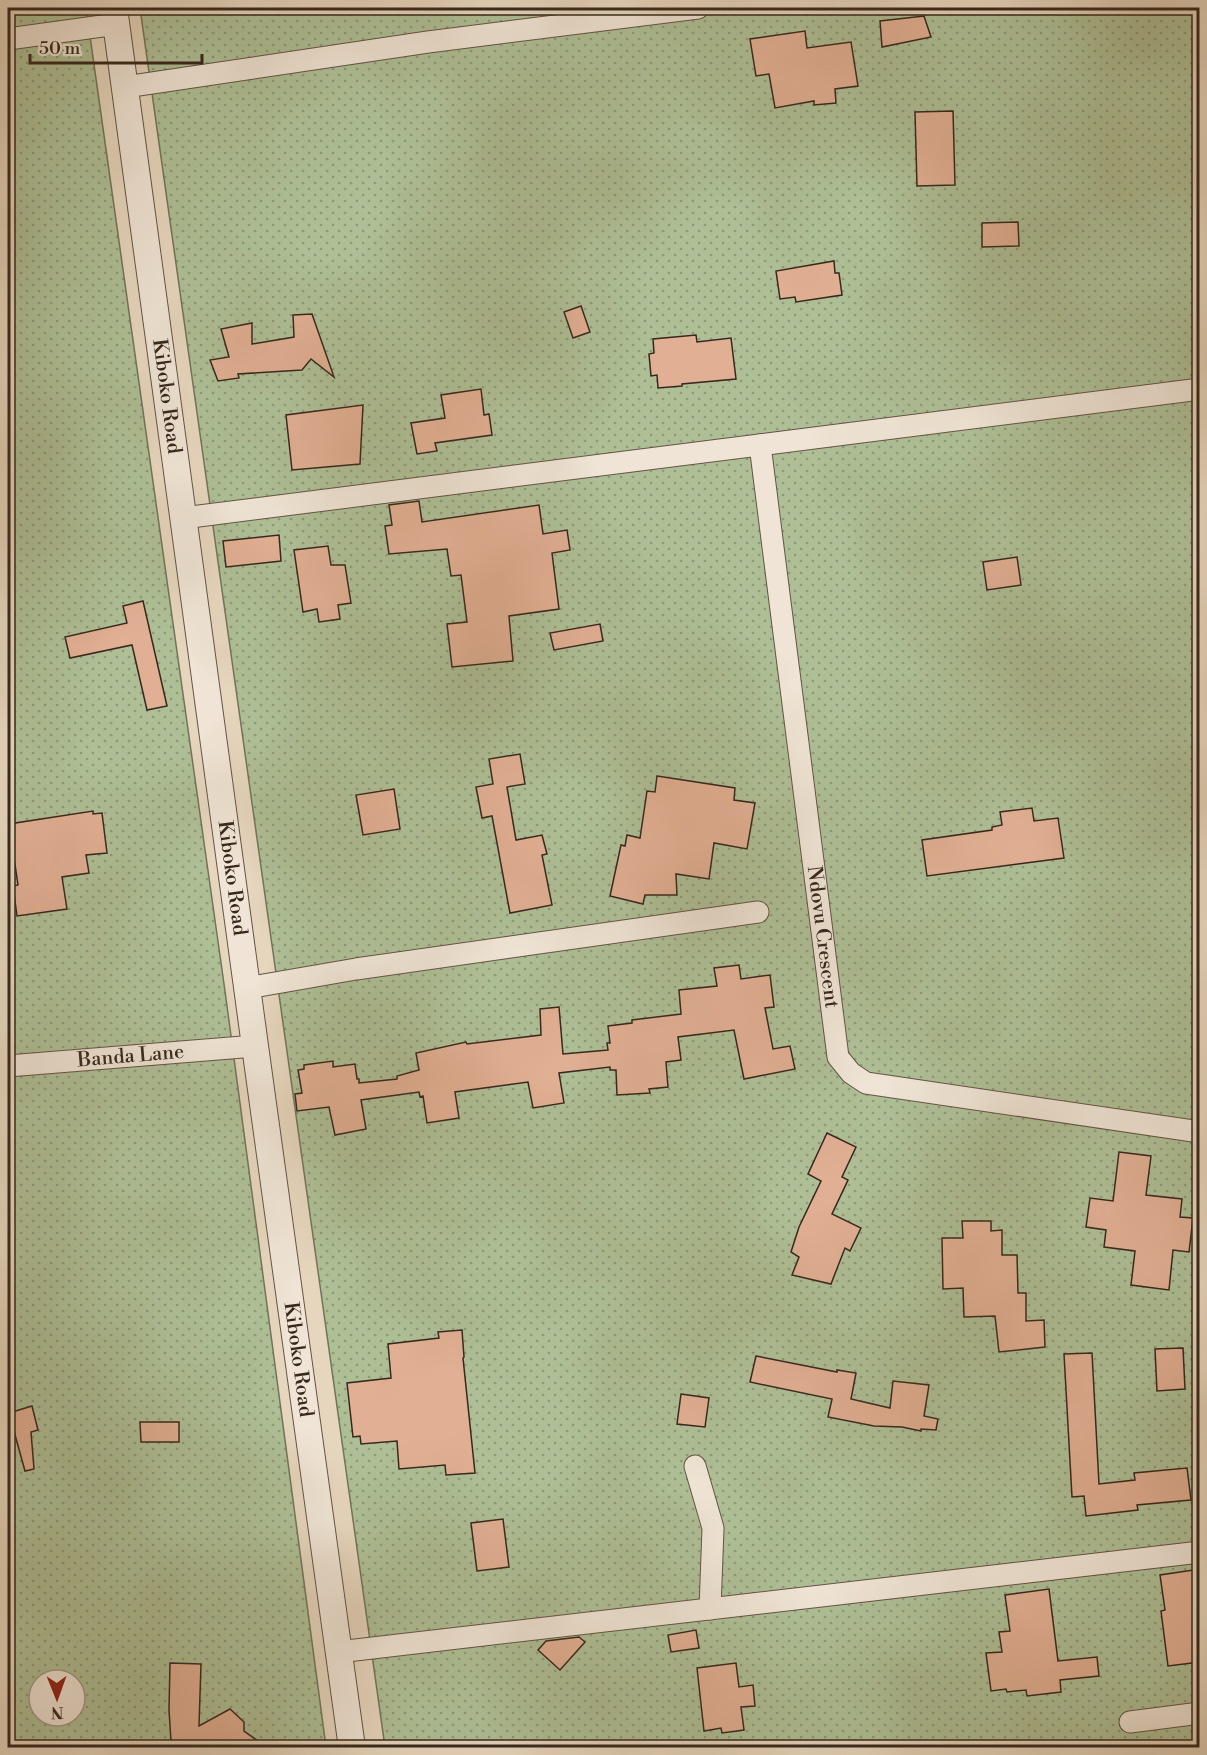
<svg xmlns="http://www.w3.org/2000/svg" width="1207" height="1755" viewBox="0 0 1207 1755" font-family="'Libre Bodoni',serif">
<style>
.grass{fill:url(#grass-dots);stroke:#72745a;stroke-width:1.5;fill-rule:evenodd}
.building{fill:#e1af93;stroke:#37281d;stroke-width:1.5}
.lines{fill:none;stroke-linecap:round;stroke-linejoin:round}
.minor-casing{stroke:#635445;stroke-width:23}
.tertiary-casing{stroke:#635445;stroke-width:28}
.minor{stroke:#efe4d5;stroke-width:21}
.tertiary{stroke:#efe4d5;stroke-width:26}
.labels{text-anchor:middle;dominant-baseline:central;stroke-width:6;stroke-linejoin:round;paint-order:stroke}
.street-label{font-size:20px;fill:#37281d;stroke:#efe4d5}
</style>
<defs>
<pattern id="grass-dots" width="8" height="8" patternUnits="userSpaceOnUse" patternTransform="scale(1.5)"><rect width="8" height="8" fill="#aebf96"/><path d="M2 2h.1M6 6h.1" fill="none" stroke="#8e9b7a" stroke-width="1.8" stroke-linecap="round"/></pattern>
</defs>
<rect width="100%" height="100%" fill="#e6d6be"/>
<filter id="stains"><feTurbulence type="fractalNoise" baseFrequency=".00333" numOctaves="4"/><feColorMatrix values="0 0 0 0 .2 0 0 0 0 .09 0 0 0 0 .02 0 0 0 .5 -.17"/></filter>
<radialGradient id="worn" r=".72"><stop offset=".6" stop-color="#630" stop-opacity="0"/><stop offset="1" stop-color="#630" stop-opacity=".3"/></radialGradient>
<g class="grass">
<path d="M8 8H86L225 991 326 1747 8 1748ZM39 1680H75V1716H39Z"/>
<path d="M140 8H1199V1747H385Z"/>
</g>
<g class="building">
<path d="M924 16 931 37 882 47 880 21Z"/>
<path d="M805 31 807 48 851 42 858 86 835 89 836 103 814 105V101L775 108 769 74 756 76 750 39Z"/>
<path d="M953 111 955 185 917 186 915 112Z"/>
<path d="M1018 222 1019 246 982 247V223Z"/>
<path d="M834 261 835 273H839L842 295 796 302 795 297 780 299 776 271Z"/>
<path d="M581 306 590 332 573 338 564 312Z"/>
<path d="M312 314 334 377 311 359 302 370 238 374 239 378 218 381 210 360 229 357 221 329 252 323V344L294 337 293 315Z"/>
<path d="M696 335 697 342 731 338 736 379 682 384V386L658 388 657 375 651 376 649 354 654 353 653 339Z"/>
<path d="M481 389 484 415 489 414 492 435 435 443 437 451 417 454 411 423 445 418 441 395Z"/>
<path d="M363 405 360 464 292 470 286 415Z"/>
<path d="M419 501 422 522 539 505 543 534 567 530 570 550 552 553 559 609 509 616 513 661 452 667 447 624 467 622 461 575 451 576 447 549 389 554 385 526 392 525 389 505Z"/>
<path d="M279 535 281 561 226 567 223 541Z"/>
<path d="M328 546 331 565H345L351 603 338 605 340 619 319 622 317 609 303 612 294 550Z"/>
<path d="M1017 557 1021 585 987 590 983 562Z"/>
<path d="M143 601 167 706 147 710 132 645 70 658 65 637 127 623 123 606Z"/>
<path d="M600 624 603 641 554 650 550 633Z"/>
<path d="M520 754 525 784 507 787 516 840 542 835 547 854 542 855 552 905 510 913 492 816 482 818 476 787 493 784 489 759Z"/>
<path d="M657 776 735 788 734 800 755 803 747 849 714 843 709 879 676 874 677 895H645L643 904 610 896 621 845 625 846 627 835 640 838 647 791 655 792Z"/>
<path d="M394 789 400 829 363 835 356 795Z"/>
<path d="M1032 808 1034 821 1058 818 1064 858 927 876 922 840 992 830V827L1002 825 1000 812Z"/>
<path d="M93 811V814L102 813 107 853 86 855 89 873 62 877 67 909 17 916 13 886 18 885 9 824Z"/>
<path d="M739 965 741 979 770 975 774 1007 765 1008 773 1049 790 1046 795 1069 744 1079 734 1030 678 1037 681 1060 666 1062 668 1087 649 1089 650 1093 617 1095 616 1070H610V1067L559 1073 564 1103 533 1108 528 1082 455 1092 459 1118 427 1123 423 1096 420 1097 419 1092 361 1100 366 1129 335 1135 329 1107 297 1111 295 1094 302 1093 298 1070 304 1069V1065L333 1061V1067L355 1064 357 1079H359V1083L397 1079V1076L419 1070 416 1053 466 1042 467 1044 541 1035 540 1009 559 1007 563 1054 608 1050 607 1043H610L608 1026 632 1023V1020L681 1014 679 990 717 986 714 968Z"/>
<path d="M827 1133 856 1147 842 1177 848 1180 832 1214 861 1228 850 1251 845 1248 831 1284 792 1275 799 1257 791 1252 799 1227 821 1181 808 1174Z"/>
<path d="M1119 1152 1151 1156 1146 1195 1182 1199 1180 1217 1193 1218 1189 1252 1173 1250 1169 1290 1131 1285 1135 1251 1104 1247 1106 1230 1086 1227 1090 1198 1113 1201Z"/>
<path d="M962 1221H991V1231L1002 1230V1255H1017L1018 1293H1026V1321L1044 1320 1045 1347 999 1352 995 1316 964 1317 963 1288 943 1289 942 1238H963Z"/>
<path d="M462 1330 464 1357 463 1358 475 1473 446 1475 445 1465 399 1469 397 1441 361 1444 360 1436 353 1437 347 1383 391 1378 388 1344 439 1338 438 1332Z"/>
<path d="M1183 1348 1185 1389 1157 1391 1155 1349Z"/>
<path d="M1092 1353 1099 1484 1135 1480 1134 1473 1187 1468 1191 1500 1137 1505 1138 1510 1086 1516 1084 1496 1072 1497 1064 1354Z"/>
<path d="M756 1356 837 1372V1370L856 1373 851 1399 890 1408 893 1381 929 1385 924 1416 938 1419 936 1430 921 1429V1431L902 1427 874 1426 828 1417 832 1399 750 1382Z"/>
<path d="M681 1394 709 1398 705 1427 677 1424Z"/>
<path d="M32 1406 38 1430 31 1432 34 1469 25 1471 9 1413Z"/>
<path d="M140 1422H179V1442H141Z"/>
<path d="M503 1519 509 1567 477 1571 471 1523Z"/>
<path d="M1200 1569V1662L1168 1666 1161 1611 1165 1610 1160 1575Z"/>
<path d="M1049 1589 1058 1661 1097 1657 1099 1676 1060 1680 1061 1692 1027 1696 1026 1690 1007 1692 1006 1689 991 1691 986 1653 1002 1652 999 1632 1010 1631 1005 1595Z"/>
<path d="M696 1630 699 1648 671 1652 668 1635Z"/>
<path d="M579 1637 585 1642 560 1670 538 1650 546 1641Z"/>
<path d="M170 1663 201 1664 199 1726 230 1709 244 1722V1731L268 1748H158L171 1741 169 1710Z"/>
<path d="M736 1663 739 1687 753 1685 755 1706 741 1707 744 1730 722 1733 721 1728 704 1731 697 1668Z"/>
</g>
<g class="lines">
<defs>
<g id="minor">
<path d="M8 39 117 24"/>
<path d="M125 87 428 42 698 8"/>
<path id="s1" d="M760 445 838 1057 851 1073 866 1083 1200 1132"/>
<path d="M183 518 1200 389"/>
<path d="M247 988 356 969 758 912"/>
<path id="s2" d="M8 1066 255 1046"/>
<path d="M695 1466 713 1528 710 1609"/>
<path d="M338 1652 1200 1552"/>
<path d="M1130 1722 1200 1713"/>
</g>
<g id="tertiary">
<path id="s3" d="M114 8 255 1046 352 1748"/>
</g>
</defs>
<use href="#minor" class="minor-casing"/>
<use href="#tertiary" class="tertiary-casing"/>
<use href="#minor" class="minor"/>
<use href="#tertiary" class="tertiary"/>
</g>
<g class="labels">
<g class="street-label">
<text stroke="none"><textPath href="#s3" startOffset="392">Kiboko Road</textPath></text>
<text stroke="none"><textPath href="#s3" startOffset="878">Kiboko Road</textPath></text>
<text stroke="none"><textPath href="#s1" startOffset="496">Ndovu Crescent</textPath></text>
<text stroke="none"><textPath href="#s2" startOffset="123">Banda Lane</textPath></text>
<text stroke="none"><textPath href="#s3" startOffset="1364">Kiboko Road</textPath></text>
</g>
</g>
<rect width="1207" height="1755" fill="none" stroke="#e6d6be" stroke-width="30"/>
<rect x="9" y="9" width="1189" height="1737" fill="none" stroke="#37281d" stroke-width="3"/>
<rect x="15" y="15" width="1177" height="1725" fill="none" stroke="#37281d" stroke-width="1.5"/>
<g transform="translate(57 1698) rotate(179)"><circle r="28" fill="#efe4d5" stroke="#a5998b" stroke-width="1.5"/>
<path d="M0-4.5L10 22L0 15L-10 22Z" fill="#8f2418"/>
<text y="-9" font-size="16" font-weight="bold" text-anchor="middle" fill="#37281d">N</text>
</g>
<path d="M30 54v9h172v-9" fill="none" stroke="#37281d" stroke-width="3"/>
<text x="39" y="54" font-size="18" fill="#37281d" stroke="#efe4d5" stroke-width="4.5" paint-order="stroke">50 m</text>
<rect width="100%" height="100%" filter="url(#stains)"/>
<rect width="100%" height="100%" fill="url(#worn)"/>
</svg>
